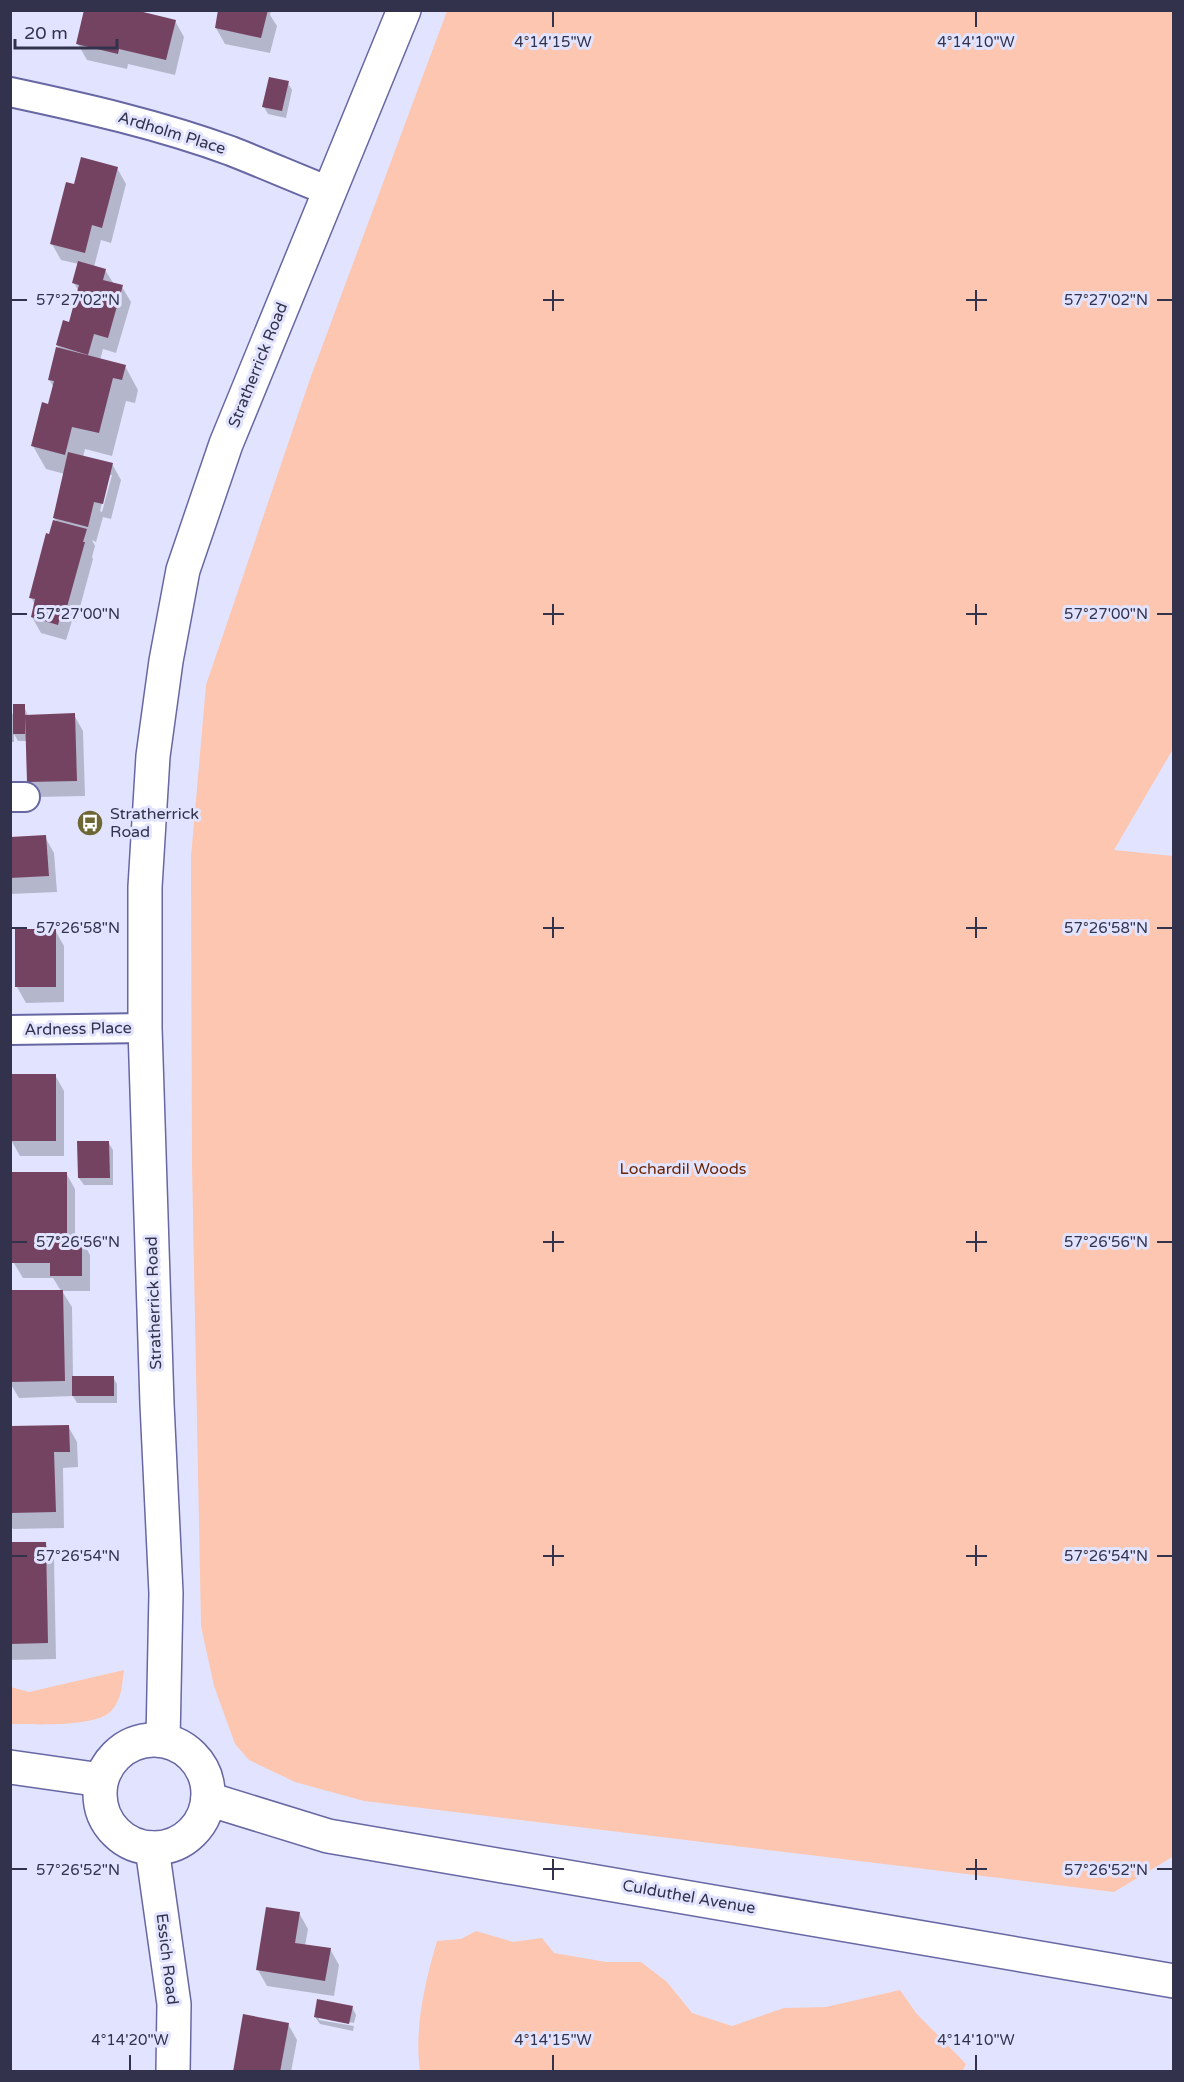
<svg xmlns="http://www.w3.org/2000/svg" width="1184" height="2082" viewBox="0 0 1184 2082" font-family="'Varela Round',sans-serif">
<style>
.green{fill:#fcc6b0}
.shadow{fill:#0003;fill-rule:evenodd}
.building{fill:#754362}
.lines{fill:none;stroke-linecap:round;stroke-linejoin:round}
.minor-casing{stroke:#6767a3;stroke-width:32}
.tertiary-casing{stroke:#6767a3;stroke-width:36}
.primary-casing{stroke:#6767a3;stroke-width:36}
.minor{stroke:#fff;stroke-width:28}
.tertiary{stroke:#fff;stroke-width:33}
.primary{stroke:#fff;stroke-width:33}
.ticks{fill:none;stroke:#32324c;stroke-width:2}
.labels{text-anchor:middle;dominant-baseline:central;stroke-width:6;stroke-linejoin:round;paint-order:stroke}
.street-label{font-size:16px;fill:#32324c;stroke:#e2e4ff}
.poi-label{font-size:16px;fill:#32324c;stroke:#e2e4ff;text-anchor:start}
.park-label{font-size:16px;fill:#6c2400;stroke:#e2e4ff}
.ticks-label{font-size:15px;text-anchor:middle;fill:#32324c;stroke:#e2e4ff;stroke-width:6;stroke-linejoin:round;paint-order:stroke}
</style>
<rect width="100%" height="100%" fill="#e2e4ff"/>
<g class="green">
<path d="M447 11H1173V749L1114 850 1173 856 1174 1856 1114 1892 364 1801 295 1782 249 1760 235 1744 214 1686 201 1626 192 1167 191 857 206 685 310 379Z"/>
<path d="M124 1670C122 1684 122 1699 112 1710 98 1728 33 1724 11 1724V1687L29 1692Z"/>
<path d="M476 1931 513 1942 542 1938 554 1953 606 1962H641L667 1982 692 2013 732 2026 784 2008 826 2007 900 1990 916 2013 966 2064 962 2072 420 2071C414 2028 425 1982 437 1941L461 1939Z"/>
</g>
<g class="shadow">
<path d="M220 10H271L270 15 277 26 270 53 225 44 216 28Z"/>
<path d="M175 21 184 37 175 75 128 64 127 69 87 60 78 44Z"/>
<path d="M288 83 292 90 286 118 268 114 264 107Z"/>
<path d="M117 168 126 184 111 243 101 240 94 267 105 270 114 284 122 287 131 302 116 353 103 349 100 360 125 366 138 390 135 403 126 401 112 456 85 449 83 457 112 464 121 480 111 519 103 517 96 542 92 540 95 546 92 557 93 559 76 622 72 621 66 640 41 633 32 617 35 605 31 597 50 536 57 522 54 518 65 474 46 469 33 446 49 406 54 388 49 379 60 350 57 345 70 324 79 292 74 283 79 264 61 260 52 244 75 186ZM109 475H112L102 512 100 511Z"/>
<path d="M24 706 28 716 74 715 83 731 85 796 37 797 28 781V741H18L14 734V742H10V710L14 716Z"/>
<path d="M45 837 54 853 57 892 10 894V839Z"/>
<path d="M17 930H55L64 946V1002L26 1003 17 987Z"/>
<path d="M55 1075 64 1091V1156H20L11 1140Z"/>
<path d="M108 1142 113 1150V1185H84L79 1178Z"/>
<path d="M66 1173 75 1189V1239H81L90 1255V1291H62L72 1307 73 1378 113 1377 117 1384V1403H77L73 1396 19 1398 10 1383V1292L61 1291 53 1278H23L14 1263Z"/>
<path d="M68 1426 77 1442 78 1467 63 1468 64 1528 13 1529 10 1525V1427Z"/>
<path d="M45 1543 54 1559 56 1659 10 1660V1544Z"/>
<path d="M299 1913 308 1929 305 1946 330 1949 339 1965 334 1996 267 1986 258 1970Z"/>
<path d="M352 2007 356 2015 354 2023 319 2017V2020L354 2026 353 2031 320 2024 315 2017Z"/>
<path d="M288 2024 297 2040 291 2072H234Z"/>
</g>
<g class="building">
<path d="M84 10H135L176 20 166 60 119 49 118 54 76 44Z"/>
<path d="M218 10H268L261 38 215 28Z"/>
<path d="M269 77 289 81 282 111 262 107Z"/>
<path d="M81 157 118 167 102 228 92 225 85 253 50 244 66 182 74 184Z"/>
<path d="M78 261 106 269 103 280 123 285 108 338 94 334 88 355 56 345 63 320 69 322 79 285 72 283Z"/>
<path d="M56 347 126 365 122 380 113 378 99 433 72 427 65 455 31 446 42 402 48 404 54 381 48 380Z"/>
<path d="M68 452 113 463 103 504 94 502 88 527 53 518Z"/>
<path d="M53 520 87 529 83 542H85L67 607 63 606 58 625 31 617 35 599 29 598 46 533 49 534Z"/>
<rect x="13" y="704" width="12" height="30"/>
<path d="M75 713 77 781 27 782 25 715Z"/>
<path d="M46 835 49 876 10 878V837Z"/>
<rect x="15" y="929" width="41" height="58"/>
<rect x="10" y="1074" width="46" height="67"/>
<path d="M77 1141H109L110 1178H78Z"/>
<path d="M12 1172H67V1238H82V1276H50V1263H12Z"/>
<path d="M10 1290H63L65 1381 10 1382Z"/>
<rect x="72" y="1376" width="42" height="20"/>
<path d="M69 1425 70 1452H54L56 1512 10 1513V1426Z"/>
<path d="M10 1542H46L48 1643 10 1644Z"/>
<path d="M266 1907 300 1912 295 1943 331 1948 325 1981 256 1970Z"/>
<path d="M317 1999 353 2006 349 2024 314 2017Z"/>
<path d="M243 2014 289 2023 280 2072H233Z"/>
</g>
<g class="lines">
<defs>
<g id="minor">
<path d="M10 92C85 108 160 125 231 151 264 164 296 178 329 191"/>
<path d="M10 797H25"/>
<path d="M10 1030 145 1028"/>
</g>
<g id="tertiary">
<path d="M163 1740 166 1593 157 1404 145 1028V887L153 756 166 661 183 570 226 444 404 10"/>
<path d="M152 1848 174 2004 173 2072"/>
</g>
<g id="primary">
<circle cx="154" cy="1794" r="54"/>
<path d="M10 1767 101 1780"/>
<path d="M208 1799 328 1836 1174 1981"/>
</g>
</defs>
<use href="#minor" class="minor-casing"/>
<use href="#tertiary" class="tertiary-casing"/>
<use href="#primary" class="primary-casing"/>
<use href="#minor" class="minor"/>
<use href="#tertiary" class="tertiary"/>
<use href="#primary" class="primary"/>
</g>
<path class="ticks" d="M553 12V27M976 12V27M553 290V311M976 290V311M12 300H27M543 300H564M966 300H987M1157 300H1172M553 604V625M976 604V625M12 614H27M543 614H564M966 614H987M1157 614H1172M553 917V938M976 917V938M12 928H27M543 928H564M966 928H987M1157 928H1172M553 1231V1252M976 1231V1252M12 1242H27M543 1242H564M966 1242H987M1157 1242H1172M553 1545V1566M976 1545V1566M12 1556H27M543 1556H564M966 1556H987M1157 1556H1172M553 1859V1880M976 1859V1880M12 1869H27M543 1869H564M966 1869H987M1157 1869H1172M130 2055V2070M553 2055V2070M976 2055V2070"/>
<defs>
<symbol id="bus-disc" viewBox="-11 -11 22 22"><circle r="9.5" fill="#6d6734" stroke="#e2e4ff"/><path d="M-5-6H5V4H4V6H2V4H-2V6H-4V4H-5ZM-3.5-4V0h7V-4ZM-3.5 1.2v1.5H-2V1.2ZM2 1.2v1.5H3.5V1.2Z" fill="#fff"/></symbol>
</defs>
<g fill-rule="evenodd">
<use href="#bus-disc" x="75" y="808" width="30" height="30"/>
</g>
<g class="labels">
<g class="street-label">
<text transform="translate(172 133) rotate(17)">Ardholm Place</text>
<text transform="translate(258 365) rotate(-68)">Stratherrick Road</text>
<text transform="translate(78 1029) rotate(-1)">Ardness Place</text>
<text transform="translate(154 1303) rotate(-92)">Stratherrick Road</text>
<text transform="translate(689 1897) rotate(10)">Culduthel Avenue</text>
<text transform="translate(167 1959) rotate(83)">Essich Road</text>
</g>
<g class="poi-label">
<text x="110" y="814">Stratherrick<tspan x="110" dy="18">Road</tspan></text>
</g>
<g class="park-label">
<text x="683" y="1169">Lochardil Woods</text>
</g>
</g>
<g class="ticks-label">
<text x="553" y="47">4°14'15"W</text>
<text x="976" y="47">4°14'10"W</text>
<text x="78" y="305">57°27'02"N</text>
<text x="1106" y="305">57°27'02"N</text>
<text x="78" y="619">57°27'00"N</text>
<text x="1106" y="619">57°27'00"N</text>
<text x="78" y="933">57°26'58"N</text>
<text x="1106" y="933">57°26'58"N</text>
<text x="78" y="1247">57°26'56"N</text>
<text x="1106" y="1247">57°26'56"N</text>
<text x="78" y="1561">57°26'54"N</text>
<text x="1106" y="1561">57°26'54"N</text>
<text x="78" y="1875">57°26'52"N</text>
<text x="1106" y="1875">57°26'52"N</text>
<text x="130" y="2045">4°14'20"W</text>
<text x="553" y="2045">4°14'15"W</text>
<text x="976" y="2045">4°14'10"W</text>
</g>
<rect width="1184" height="2082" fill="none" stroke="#32324c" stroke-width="24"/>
<path d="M15 39v9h102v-9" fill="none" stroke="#32324c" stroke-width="3"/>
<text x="24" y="39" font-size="18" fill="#32324c" stroke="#e2e4ff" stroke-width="4.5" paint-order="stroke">20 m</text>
</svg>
